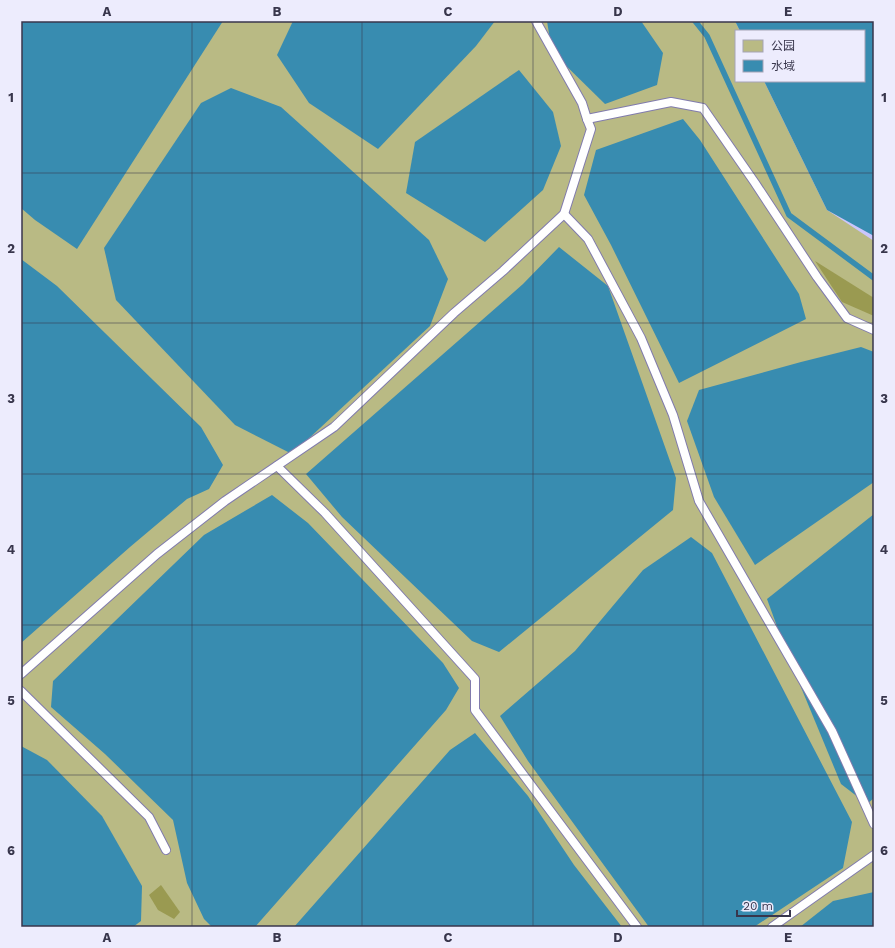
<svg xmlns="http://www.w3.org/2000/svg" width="895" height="948" viewBox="0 0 895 948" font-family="'Work Sans','Noto Sans SC',sans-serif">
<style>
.green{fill:#b9ba84}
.forest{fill:#9a9a51}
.water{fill:#388cb0}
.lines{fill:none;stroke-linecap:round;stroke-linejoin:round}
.stream{stroke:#388cb0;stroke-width:5.5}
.service-casing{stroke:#817bad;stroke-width:10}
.service{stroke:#fff;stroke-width:8}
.grid{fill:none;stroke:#38364c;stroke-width:1;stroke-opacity:0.55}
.neatline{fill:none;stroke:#38364c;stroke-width:1.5}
.grid-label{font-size:13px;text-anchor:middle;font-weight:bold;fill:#38364c}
</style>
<rect width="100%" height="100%" fill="#cbc6fc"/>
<path class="green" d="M21 21H735L740 31H736V81H764L827 210 874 241V927H21Z"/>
<g class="forest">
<path d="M815 261 874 298V316L842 302Z"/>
<path d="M161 885 180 912 174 919 158 910 149 895Z"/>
</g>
<g class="water">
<path d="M21 21H223L77 249 35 220 21 208Z"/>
<path d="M293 21H495L476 46 378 149 309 103 277 55Z"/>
<path d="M547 21H641L663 53 657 85 605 104 552 52Z"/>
<path d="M735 21H874V236L827 210 764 81H864V31H740Z"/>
<path d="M519 70 553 112 561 146 543 190 485 242 406 193 415 142Z"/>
<path d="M231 88 281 107 429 240 448 279 430 326 292 454 235 425 116 300 104 248 201 103Z"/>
<path d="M683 119 700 140 799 294 806 319 679 383 611 245 584 195 596 150Z"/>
<path d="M559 247 608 286 676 478 673 510 499 652 472 641 342 517 306 474 523 284Z"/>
<path d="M21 259 57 286 201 427 223 465 209 489 187 499 130 547 21 643Z"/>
<path d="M861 347 874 352V482L755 565 714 497 687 421 699 390 801 362Z"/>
<path d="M272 495 308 523 443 663 459 688 446 710 255 927H212L204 919 187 883 173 820 105 754 51 707 53 681 204 535Z"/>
<path d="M874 514V798L867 804 841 784 786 651 767 599Z"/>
<path d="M691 537 712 553 852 822 843 868 754 927H649L528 761 500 716 575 651 643 570Z"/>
<path d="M475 733 528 796 574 865 622 927H294L450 750Z"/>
<path d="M21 746 47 760 102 816 142 886 141 921 133 927H21Z"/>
<path d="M874 892V927H800L833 901Z"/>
</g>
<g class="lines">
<path class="stream" d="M695 21 707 36 789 215 874 278"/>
<defs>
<g id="service">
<path d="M587 119 671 102 703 108 755 183 817 277 847 318 874 330"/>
<path d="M564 214 588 239 641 338 673 415 699 501 832 731 874 824"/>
<path d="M277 466 325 513 475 679V710L637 927"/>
<path d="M21 674 157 554 225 501 334 427 454 313 503 271 564 214 591 129 587 119 582 103 536 21"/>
<path d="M21 691 149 817 166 850"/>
<path d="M772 927 874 855"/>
</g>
</defs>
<use href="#service" class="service-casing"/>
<use href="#service" class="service"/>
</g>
<path class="grid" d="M192 21V927M362 21V927M533 21V927M703 21V927M21 173H874M21 323H874M21 474H874M21 625H874M21 775H874"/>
<rect width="895" height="948" fill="none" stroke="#edecfd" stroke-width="44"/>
<rect x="735" y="30" width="130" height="52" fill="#edecfd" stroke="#a5a3b6"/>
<rect x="743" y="40" width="20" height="12" fill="#b9ba84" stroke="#a5a3b6"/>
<text x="771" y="50" font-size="12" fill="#38364c">公园</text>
<rect x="743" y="60" width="20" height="12" fill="#388cb0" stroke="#a5a3b6"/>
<text x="771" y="70" font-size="12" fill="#38364c">水域</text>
<path d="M737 910v6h53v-6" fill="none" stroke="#38364c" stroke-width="2"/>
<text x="743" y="910" font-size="12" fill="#38364c" stroke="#edecfd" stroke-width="3" paint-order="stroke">20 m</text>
<rect x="22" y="22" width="851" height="904" class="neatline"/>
<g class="grid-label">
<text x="107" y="16">A</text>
<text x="277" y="16">B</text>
<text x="448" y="16">C</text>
<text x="618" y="16">D</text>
<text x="788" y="16">E</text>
<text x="11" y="102">1</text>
<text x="884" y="102">1</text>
<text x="11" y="253">2</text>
<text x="884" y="253">2</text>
<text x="11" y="403">3</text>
<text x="884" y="403">3</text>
<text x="11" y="554">4</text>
<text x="884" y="554">4</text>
<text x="11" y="705">5</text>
<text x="884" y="705">5</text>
<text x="11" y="855">6</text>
<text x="884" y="855">6</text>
<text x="107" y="942">A</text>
<text x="277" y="942">B</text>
<text x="448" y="942">C</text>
<text x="618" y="942">D</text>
<text x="788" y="942">E</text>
</g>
</svg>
